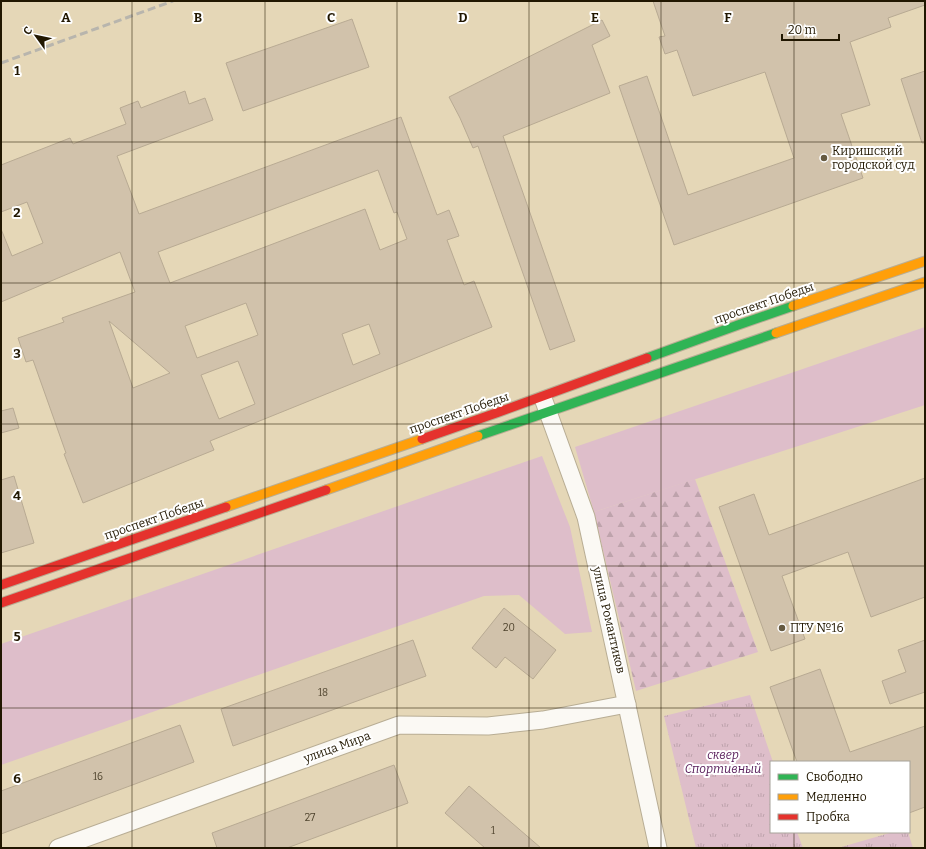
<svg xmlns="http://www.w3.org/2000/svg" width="926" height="849" viewBox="0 0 926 849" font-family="Bitter,serif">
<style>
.grass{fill:#debeca}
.forest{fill:url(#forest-firs)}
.park{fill:url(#park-tufts)}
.building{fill:#d1c2ab;stroke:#b8aa93;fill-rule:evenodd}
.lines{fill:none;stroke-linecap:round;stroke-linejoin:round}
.street-casing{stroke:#b8ad94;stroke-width:19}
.fast-casing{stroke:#b8ad94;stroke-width:11}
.slow-casing{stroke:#b8ad94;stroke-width:11}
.jam-casing{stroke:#b8ad94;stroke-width:11}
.street{stroke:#fbf9f4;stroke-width:17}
.fast{stroke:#30b455;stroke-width:9}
.slow{stroke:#ff9f0a;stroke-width:9}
.jam{stroke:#e5322d;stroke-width:9}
.rail{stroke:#b8b5ad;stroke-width:3;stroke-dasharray:8 4;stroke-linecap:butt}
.grid{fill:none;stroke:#211701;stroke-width:1;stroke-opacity:0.55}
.poi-dot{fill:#665a41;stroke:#fff;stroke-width:1.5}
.labels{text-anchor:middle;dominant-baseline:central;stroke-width:4;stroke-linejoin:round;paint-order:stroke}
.number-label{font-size:10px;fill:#4d422c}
.poi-label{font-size:12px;fill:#211701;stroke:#fff;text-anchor:start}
.street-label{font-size:12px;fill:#211701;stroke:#fff}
.park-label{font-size:12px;font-style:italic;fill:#551957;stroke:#fff}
.grid-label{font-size:13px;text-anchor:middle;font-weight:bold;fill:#211701;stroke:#fff;stroke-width:4;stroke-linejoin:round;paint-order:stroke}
</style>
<defs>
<pattern id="forest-firs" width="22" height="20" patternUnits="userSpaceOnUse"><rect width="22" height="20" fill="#debeca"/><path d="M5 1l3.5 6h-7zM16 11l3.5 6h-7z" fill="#bea3ac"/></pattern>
<pattern id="park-tufts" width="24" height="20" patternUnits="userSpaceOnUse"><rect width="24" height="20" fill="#debeca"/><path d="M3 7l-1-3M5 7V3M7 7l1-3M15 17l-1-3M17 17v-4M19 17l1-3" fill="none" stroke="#bea3ac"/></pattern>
</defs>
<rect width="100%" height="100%" fill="#e5d7b7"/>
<g class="grass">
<path d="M925 327V405L594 512 575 447Z"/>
<path d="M542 456 570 527 592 632 565 634 519 595 484 596 1 765V644Z"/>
</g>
<path class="forest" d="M695 479 758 652 636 691 594 512Z"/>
<g class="park">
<path d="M750 695 773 762H771V832H797L803 848H696L664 716Z"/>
<path d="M893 832H908L913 848H838Z"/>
</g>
<g class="building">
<path d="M653 1H925V5L888 18 891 27 850 42 870 105 841 114 863 178 674 245 619 86 647 76 688 195 794 158 765 72 693 96 677 50 665 54 659 37 665 36Z"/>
<path d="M352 19 369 67 243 111 226 63Z"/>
<path d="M602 20 610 36 592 45 610 93 503 136 575 341 550 350 478 146 473 148 460 118 449 97Z"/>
<path d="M925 71V143H922L901 79Z"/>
<path d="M185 91 189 104 205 98 213 120 117 156 139 214 401 117 437 215 449 210 459 236 447 240 464 285 474 281 492 327 210 441 214 450 83 503 64 454 66 453 33 360 26 362 18 338 64 322 62 318 135 292 120 252 1 302V229L12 256 43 243 27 202 1 212V165L70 138 73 144 126 124 120 108 138 101 141 108ZM378 170 394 213 397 212 407 239 380 250 365 209 170 283 158 252ZM246 303 258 335 197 358 185 326ZM109 321 170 373 133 388ZM369 324 380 354 353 365 342 334ZM238 361 255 404 219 419 201 375Z"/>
<path d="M13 408 19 428 1 433V411Z"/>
<path d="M14 476 34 543 1 553V480Z"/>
<path d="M925 478V597L871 617 848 552 782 576 805 639 771 651 719 507 754 494 769 535Z"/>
<path d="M504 608 556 650 533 679 505 657 496 668 472 648Z"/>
<path d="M413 640 426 676 233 746 221 709Z"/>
<path d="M925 640V692L890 704 882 681 906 672 898 650Z"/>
<path d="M820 669 850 752 925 726V807L909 813V762H797L770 687Z"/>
<path d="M180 725 194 762 1 834V791Z"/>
<path d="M394 765 408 803 287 848H217L212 833Z"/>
<path d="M469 786 541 848H485L445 813Z"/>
</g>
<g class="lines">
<defs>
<g id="street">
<path d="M544 401 586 517 658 848"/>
<path d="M58 848 399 725 488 726 543 720 627 704"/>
</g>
<g id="fast">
<path d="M647 358 738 325 793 306"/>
<path d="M478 436 776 333"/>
</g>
<g id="slow">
<path d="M793 306 925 261"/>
<path d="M776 333 925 282"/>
<path d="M326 490 478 436"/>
<path d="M226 507 422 439"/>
</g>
<g id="jam">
<path d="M422 439 499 412 647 358"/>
<path d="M1 585 226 507"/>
<path d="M1 603 326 490"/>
</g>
</defs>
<use href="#street" class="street-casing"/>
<use href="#fast" class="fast-casing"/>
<use href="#slow" class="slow-casing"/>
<use href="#jam" class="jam-casing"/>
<use href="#street" class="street"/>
<use href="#fast" class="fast"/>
<use href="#slow" class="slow"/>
<use href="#jam" class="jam"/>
<path class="rail" d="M1 63 173 1"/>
</g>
<path class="grid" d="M132 1V848M265 1V848M397 1V848M529 1V848M661 1V848M794 1V762M1 142H925M1 283H925M1 424H925M1 566H925M1 708H925M794 832V848"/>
<g class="poi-dot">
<circle cx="824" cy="158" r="4"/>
<circle cx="782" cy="628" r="4"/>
</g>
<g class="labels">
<g class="number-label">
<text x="509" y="628">20</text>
<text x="323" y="693">18</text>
<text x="98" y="777">16</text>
<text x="310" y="818">27</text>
<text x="493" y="831">1</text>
</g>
<g class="poi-label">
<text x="832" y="151">Киришский<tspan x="832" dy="14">городской суд</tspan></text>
<text x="790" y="628">ПТУ №16</text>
</g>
<g class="street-label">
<text transform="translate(764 303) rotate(-19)">проспект Победы</text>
<text transform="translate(459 413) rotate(-19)">проспект Победы</text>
<text transform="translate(154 519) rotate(-19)">проспект Победы</text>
<text transform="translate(609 620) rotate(77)">улица Романтиков</text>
<text transform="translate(337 747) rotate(-20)">улица Мира</text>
</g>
<g class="park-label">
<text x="723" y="755">сквер<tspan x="723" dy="14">Спортивный</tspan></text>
</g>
</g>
<g class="grid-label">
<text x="66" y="22">A</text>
<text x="198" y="22">B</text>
<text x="331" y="22">C</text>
<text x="463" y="22">D</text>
<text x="595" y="22">E</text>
<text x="728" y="22">F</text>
<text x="17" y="75">1</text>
<text x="17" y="217">2</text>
<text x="17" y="358">3</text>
<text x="17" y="500">4</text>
<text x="17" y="641">5</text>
<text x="17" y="783">6</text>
</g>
<rect width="926" height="849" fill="none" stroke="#211701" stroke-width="4"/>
<rect x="770" y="761" width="140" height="72" fill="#ffffff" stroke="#a6a299"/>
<rect x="778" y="774" width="20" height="6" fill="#30b455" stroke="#a6a299"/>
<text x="806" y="781" font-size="12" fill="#211701">Свободно</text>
<rect x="778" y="794" width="20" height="6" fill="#ff9f0a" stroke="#a6a299"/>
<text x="806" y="801" font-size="12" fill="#211701">Медленно</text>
<rect x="778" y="814" width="20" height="6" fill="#e5322d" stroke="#a6a299"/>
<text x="806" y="821" font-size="12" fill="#211701">Пробка</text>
<g transform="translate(36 36) rotate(303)" stroke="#ffffff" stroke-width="3" paint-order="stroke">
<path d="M0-3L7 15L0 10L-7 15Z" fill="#211701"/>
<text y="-6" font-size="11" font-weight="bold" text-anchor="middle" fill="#211701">С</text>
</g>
<path d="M782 34v6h57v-6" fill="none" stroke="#211701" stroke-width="2"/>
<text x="788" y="34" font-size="12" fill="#211701" stroke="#ffffff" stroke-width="3" paint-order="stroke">20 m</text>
</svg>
